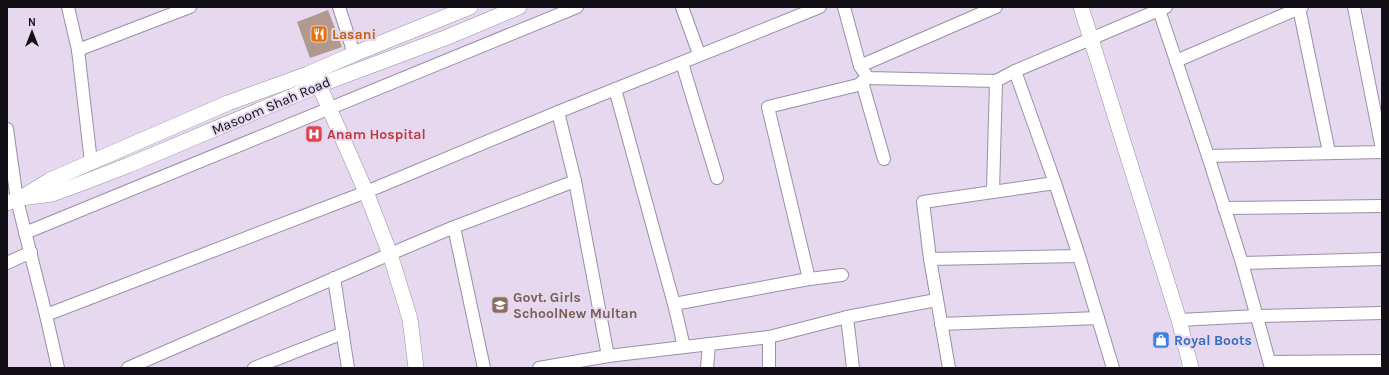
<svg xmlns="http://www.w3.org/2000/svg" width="1389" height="375" viewBox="0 0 1389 375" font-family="Karla,sans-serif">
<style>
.building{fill:#b1998e}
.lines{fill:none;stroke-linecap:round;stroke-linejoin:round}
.minor-casing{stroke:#9b8fa4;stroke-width:14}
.major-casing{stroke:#9b8fa4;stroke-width:16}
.minor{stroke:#fff;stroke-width:12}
.major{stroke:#fff;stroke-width:15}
.labels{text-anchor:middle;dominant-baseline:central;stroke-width:4;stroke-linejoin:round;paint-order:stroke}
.food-label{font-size:14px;font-weight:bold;fill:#c56008;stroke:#e5d8ef;text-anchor:start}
.street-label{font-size:14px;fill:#130f16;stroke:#e5d8ef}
.health-label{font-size:14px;font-weight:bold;fill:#be3a42;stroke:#e5d8ef;text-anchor:start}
.education-label{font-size:14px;font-weight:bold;fill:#785e54;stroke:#e5d8ef;text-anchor:start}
.shop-label{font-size:14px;font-weight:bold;fill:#366cbe;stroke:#e5d8ef;text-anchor:start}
</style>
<rect width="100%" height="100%" fill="#e5d8ef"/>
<path class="building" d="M328 10 342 47 310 58 297 22Z"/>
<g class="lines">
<defs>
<g id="minor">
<path d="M68 7 78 50 91 162"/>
<path d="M339 7 354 54"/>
<path d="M682 7 699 54"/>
<path d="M844 7 860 66 868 78 996 81 1015 71 1166 7"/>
<path d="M1354 7 1382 149"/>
<path d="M1299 8 1329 152"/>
<path d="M1159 10 1208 156 1242 263 1271 368"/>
<path d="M78 50 190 7"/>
<path d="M1176 61 1302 7"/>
<path d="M682 63 717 178"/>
<path d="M860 66 996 7"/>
<path d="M1015 71 1055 183 1079 256 1113 368"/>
<path d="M862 82 884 159"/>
<path d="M615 89 674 304 684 347"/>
<path d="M558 112 575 181 608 356"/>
<path d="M7 129 17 200 46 315 58 368"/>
<path d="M1208 156 1382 152"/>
<path d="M993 191 996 81"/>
<path d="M1224 208 1382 206"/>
<path d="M454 227 484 368"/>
<path d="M25 233 577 7"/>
<path d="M930 259 1079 256"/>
<path d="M7 263 31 252"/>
<path d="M1242 263 1382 259"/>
<path d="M334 278 348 368"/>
<path d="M809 279 768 107 858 85 868 78"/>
<path d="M674 304 809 279 842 275"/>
<path d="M46 315 366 192 558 112 820 7"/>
<path d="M1179 320 1257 316 1382 313"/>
<path d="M941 324 1098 318"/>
<path d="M769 337V368"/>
<path d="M1270 362 1382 361"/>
<path d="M128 368 390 254 454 227 575 181"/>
<path d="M254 368 343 333"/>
<path d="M539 368 608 356 769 337 847 317"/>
<path d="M707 368 709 345"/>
<path d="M853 368 847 317 936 300"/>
<path d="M949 368 930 259 923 202 1055 183"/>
</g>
<g id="major">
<path d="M1081 7 1179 320 1191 368"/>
<path d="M319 85 366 192 390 254 410 319 416 368"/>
<path d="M21 198 52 194 77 185 129 165 319 85 445 38 519 7"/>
<path d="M7 203 21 198 50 180 228 103 308 74 354 54 470 7"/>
</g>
</defs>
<use href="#minor" class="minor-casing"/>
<use href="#major" class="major-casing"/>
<use href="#minor" class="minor"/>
<use href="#major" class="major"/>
</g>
<defs>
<symbol id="restaurant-square" viewBox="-11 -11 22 22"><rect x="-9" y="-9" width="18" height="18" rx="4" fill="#e8710a" stroke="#e5d8ef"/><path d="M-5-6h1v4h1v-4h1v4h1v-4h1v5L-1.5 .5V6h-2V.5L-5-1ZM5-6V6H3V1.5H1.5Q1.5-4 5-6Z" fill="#fff"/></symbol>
<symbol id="hospital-square" viewBox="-11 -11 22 22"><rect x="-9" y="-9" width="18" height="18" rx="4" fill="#e0444e" stroke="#e5d8ef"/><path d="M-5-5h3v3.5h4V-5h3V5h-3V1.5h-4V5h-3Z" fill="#fff"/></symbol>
<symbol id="school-square" viewBox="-11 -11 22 22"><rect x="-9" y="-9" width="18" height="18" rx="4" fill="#8d6e63" stroke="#e5d8ef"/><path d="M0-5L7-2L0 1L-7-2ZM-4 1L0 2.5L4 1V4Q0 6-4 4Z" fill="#fff"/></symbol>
<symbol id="shop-square" viewBox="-11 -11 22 22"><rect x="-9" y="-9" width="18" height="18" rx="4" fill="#3f7fe0" stroke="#e5d8ef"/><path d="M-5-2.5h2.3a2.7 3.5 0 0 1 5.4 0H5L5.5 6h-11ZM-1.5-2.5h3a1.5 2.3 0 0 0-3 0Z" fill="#fff"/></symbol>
</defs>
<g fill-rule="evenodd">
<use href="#restaurant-square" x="309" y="24" width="20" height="20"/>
<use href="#hospital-square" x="304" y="124" width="20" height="20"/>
<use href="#school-square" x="490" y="295" width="20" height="20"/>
<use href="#shop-square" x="1151" y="330" width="20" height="20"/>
</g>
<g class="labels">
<g class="food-label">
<text x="332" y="34">Lasani</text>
</g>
<g class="street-label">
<text transform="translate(271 106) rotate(-23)">Masoom Shah Road</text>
</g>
<g class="health-label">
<text x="327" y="134">Anam Hospital</text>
</g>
<g class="education-label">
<text x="513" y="297">Govt. Girls<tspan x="513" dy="16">SchoolNew Multan</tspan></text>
</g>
<g class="shop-label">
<text x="1174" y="340">Royal Boots</text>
</g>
</g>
<rect width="1389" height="375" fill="none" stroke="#130f16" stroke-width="16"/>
<g transform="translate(32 32)" stroke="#e5d8ef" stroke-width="3" paint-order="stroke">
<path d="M0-3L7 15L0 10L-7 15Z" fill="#130f16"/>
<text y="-6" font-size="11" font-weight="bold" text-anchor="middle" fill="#130f16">N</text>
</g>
</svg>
